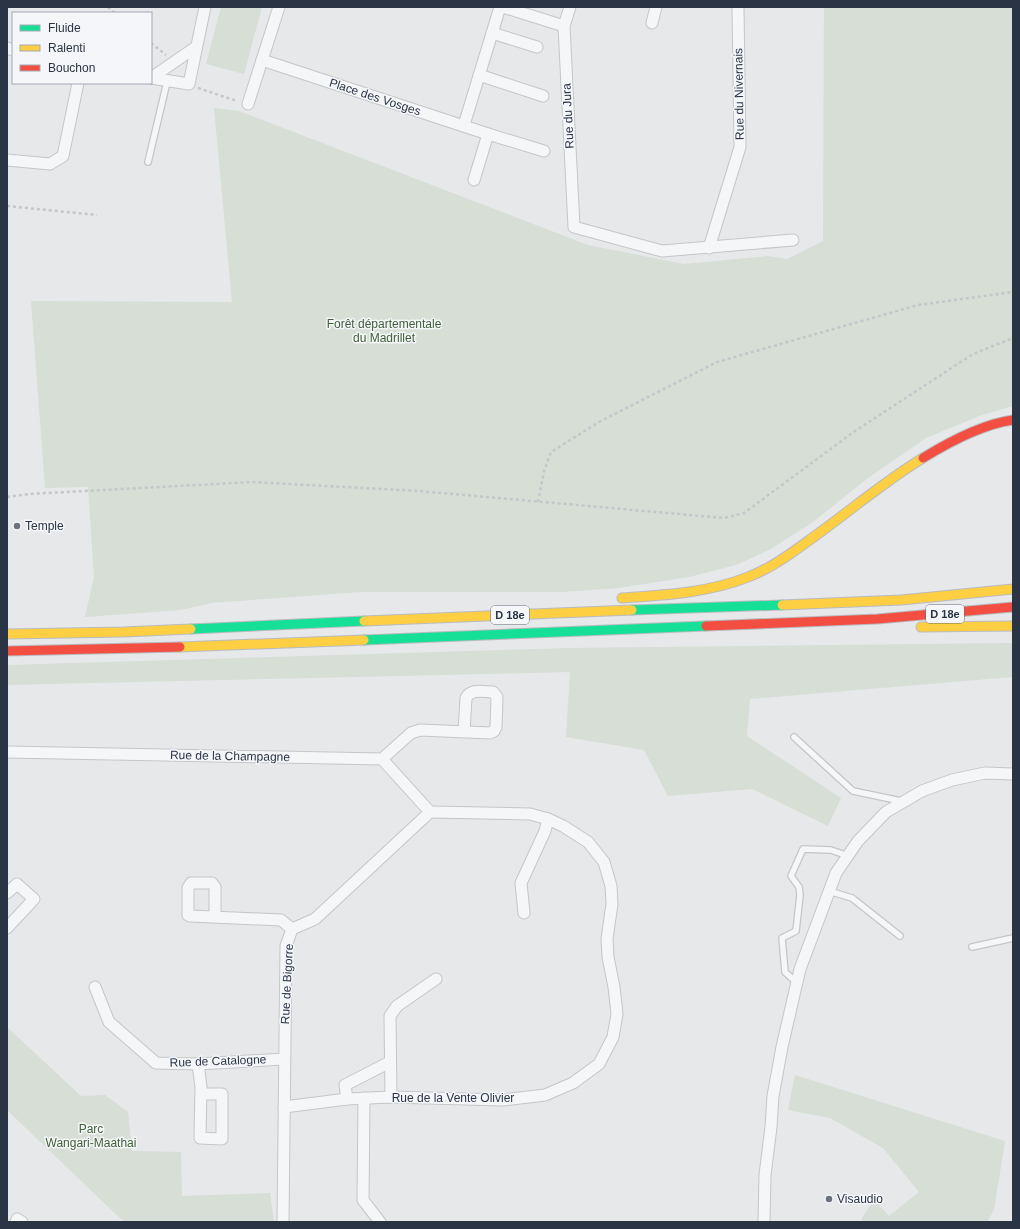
<svg xmlns="http://www.w3.org/2000/svg" width="1020" height="1229" viewBox="0 0 1020 1229" font-family="Helvetica,sans-serif">
<style>
.green{fill:#d6ded6}
.lines{fill:none;stroke-linecap:round;stroke-linejoin:round}
.lane-casing{stroke:#c4c6c8;stroke-width:8}
.street-casing{stroke:#c4c6c8;stroke-width:13}
.fast-casing{stroke:#b8bbbf;stroke-width:11}
.slow-casing{stroke:#b8bbbf;stroke-width:11}
.jam-casing{stroke:#b8bbbf;stroke-width:11}
.path{stroke:#c5c6ca;stroke-width:2.5;stroke-dasharray:3 3;stroke-linecap:butt}
.lane{stroke:#f5f6f7;stroke-width:5.5}
.street{stroke:#f5f6f7;stroke-width:11}
.fast{stroke:#16e098;stroke-width:9}
.slow{stroke:#ffcf43;stroke-width:9}
.jam{stroke:#f24e42;stroke-width:9}
.poi-dot{fill:#6c737f;stroke:#f4f6f9;stroke-width:1.5}
.labels{text-anchor:middle;dominant-baseline:central;stroke-width:3;stroke-linejoin:round;paint-order:stroke}
.shield{fill:#f4f6f9;stroke:#676e7b;stroke-width:1}
.shield-label{font-size:11px;font-weight:bold;fill:#2b3445}
.street-label{font-size:12px;fill:#2b3445;stroke:#f4f6f9}
.park-label{font-size:12px;fill:#3f6138;stroke:#f4f6f9}
.poi-label{font-size:12px;fill:#2b3445;stroke:#f4f6f9;text-anchor:start}
</style>
<rect width="100%" height="100%" fill="#e6e8ea"/>
<g class="green">
<path d="M221 7H262L244 74 206 64Z"/>
<path d="M824 7H1013V406L982 415 926 438 868 478 813 522 771 549 736 565 689 577 619 588 563 592H361L211 603 181 610 85 617 94 577 88 487 45 488 31 301 232 302 214 108 239 111 588 245 684 264 768 256 787 259 823 241Z"/>
<path d="M1013 643V677L750 699 747 736 841 798 828 826 752 789 668 796 644 750 566 737 570 672 7 685V665L570 648Z"/>
<path d="M7 1027 81 1096 105 1095 128 1112 132 1151 181 1152 182 1196 270 1193 274 1222H124L7 1110Z"/>
<path d="M795 1075 1005 1141 994 1210 987 1222H862V1218L874 1200 889 1216 919 1192 883 1148 830 1118 788 1110Z"/>
</g>
<g class="lines">
<defs>
<g id="lane">
<path d="M148 162 167 82"/>
<path d="M794 737 853 791 901 801"/>
<path d="M829 891 852 898 900 936"/>
<path d="M972 947 1013 938"/>
<path d="M797 983 785 972 782 938 796 931 800 895 799 887 791 876 803 849 831 850 848 856"/>
</g>
<g id="street">
<path d="M503 7 564 26"/>
<path d="M570 7 564 26 574 227 662 251 793 240"/>
<path d="M652 23 656 7"/>
<path d="M492 33 537 47"/>
<path d="M7 48 13 50"/>
<path d="M262 60 488 134 474 180"/>
<path d="M479 75 543 96"/>
<path d="M151 78 189 84 205 7"/>
<path d="M151 78 196 47"/>
<path d="M248 104 279 7"/>
<path d="M464 125 500 7"/>
<path d="M488 134 544 151"/>
<path d="M7 160 50 164 63 156 78 83"/>
<path d="M709 248 740 147 738 7"/>
<path d="M7 752 382 759 430 812"/>
<path d="M382 759 411 733 420 730 490 733 494 731 496 727 497 697 493 692C484 692 471 688 466 698L464 732"/>
<path d="M7 893 17 884 34 899 7 928"/>
<path d="M524 913 521 883 545 831 548 819"/>
<path d="M215 917V887L212 883H191L188 888V915L190 916 281 920 292 929"/>
<path d="M95 987 109 1022 156 1063 198 1064 284 1059"/>
<path d="M198 1064 201 1087 200 1138 222 1139V1094H201"/>
<path d="M391 1097 390 1016 397 1006 436 979"/>
<path d="M364 1098 363 1200 380 1222"/>
<path d="M347 1099 345 1085 390 1062"/>
<path d="M284 1107 347 1099 391 1097 503 1100 545 1095 573 1083 599 1064 613 1037 617 1014 614 987 608 957 607 939 612 904 611 886 604 862 588 842 563 826 548 819 530 814 430 812"/>
<path d="M16 1222 17 1219 22 1222"/>
<path d="M283 1222 286 946 292 929 315 919 430 812"/>
<path d="M764 1222 765 1175 771 1127 773 1096 782 1047 800 969 836 873 858 841 886 812 922 791 952 780 985 773 1013 774"/>
</g>
<g id="fast">
<path d="M632 610 782 605"/>
<path d="M191 629 364 621"/>
<path d="M364 640 706 626"/>
</g>
<g id="slow">
<path d="M622 598C664 595 708 593 748 577 772 568 793 552 815 536 851 510 885 481 923 458"/>
<path d="M782 605 901 600 1013 589"/>
<path d="M364 621 632 610"/>
<path d="M921 627 1013 626"/>
<path d="M7 634 123 632 191 629"/>
<path d="M180 647 364 640"/>
</g>
<g id="jam">
<path d="M923 458C949 442 983 424 1013 420"/>
<path d="M706 626 877 619 1013 607"/>
<path d="M7 651 180 647"/>
</g>
</defs>
<use href="#lane" class="lane-casing"/>
<use href="#street" class="street-casing"/>
<use href="#fast" class="fast-casing"/>
<use href="#slow" class="slow-casing"/>
<use href="#jam" class="jam-casing"/>
<g class="path">
<path d="M108 7 115 13"/>
<path d="M151 43 166 55"/>
<path d="M198 88 237 101"/>
<path d="M7 206 97 215"/>
<path d="M7 497 29 494 252 482 419 491 724 518 744 513 855 431 973 354 1013 338"/>
<path d="M538 502 544 471 551 452 599 422 717 362 918 305 1013 292"/>
</g>
<use href="#lane" class="lane"/>
<use href="#street" class="street"/>
<use href="#fast" class="fast"/>
<use href="#slow" class="slow"/>
<use href="#jam" class="jam"/>
</g>
<g class="poi-dot">
<circle cx="17" cy="526" r="4"/>
<circle cx="829" cy="1199" r="4"/>
</g>
<g class="labels">
<g class="shield">
<rect x="926" y="605" width="38" height="18" rx="3"/>
<rect x="491" y="606" width="38" height="18" rx="3"/>
</g>
<g class="shield-label">
<text x="945" y="614">D 18e</text>
<text x="510" y="615">D 18e</text>
</g>
<g class="street-label">
<text transform="translate(739 94) rotate(-91)">Rue du Nivernais</text>
<text transform="translate(375 97) rotate(18)">Place des Vosges</text>
<text transform="translate(568 116) rotate(-93)">Rue du Jura</text>
<text transform="translate(230 756) rotate(1)">Rue de la Champagne</text>
<text transform="translate(287 984) rotate(-87)">Rue de Bigorre</text>
<text transform="translate(218 1061) rotate(-2)">Rue de Catalogne</text>
<text x="453" y="1098">Rue de la Vente Olivier</text>
</g>
<g class="park-label">
<text x="384" y="324">Forêt départementale<tspan x="384" dy="14">du Madrillet</tspan></text>
<text x="91" y="1129">Parc<tspan x="91" dy="14">Wangari-Maathai</tspan></text>
</g>
<g class="poi-label">
<text x="25" y="526">Temple</text>
<text x="837" y="1199">Visaudio</text>
</g>
</g>
<rect width="1020" height="1229" fill="none" stroke="#2b3445" stroke-width="16"/>
<rect x="12" y="12" width="140" height="72" fill="#f4f6f9" stroke="#a4a8b1"/>
<rect x="20" y="25" width="20" height="6" fill="#16e098" stroke="#a4a8b1"/>
<text x="48" y="32" font-size="12" fill="#2b3445">Fluide</text>
<rect x="20" y="45" width="20" height="6" fill="#ffcf43" stroke="#a4a8b1"/>
<text x="48" y="52" font-size="12" fill="#2b3445">Ralenti</text>
<rect x="20" y="65" width="20" height="6" fill="#f24e42" stroke="#a4a8b1"/>
<text x="48" y="72" font-size="12" fill="#2b3445">Bouchon</text>
</svg>
